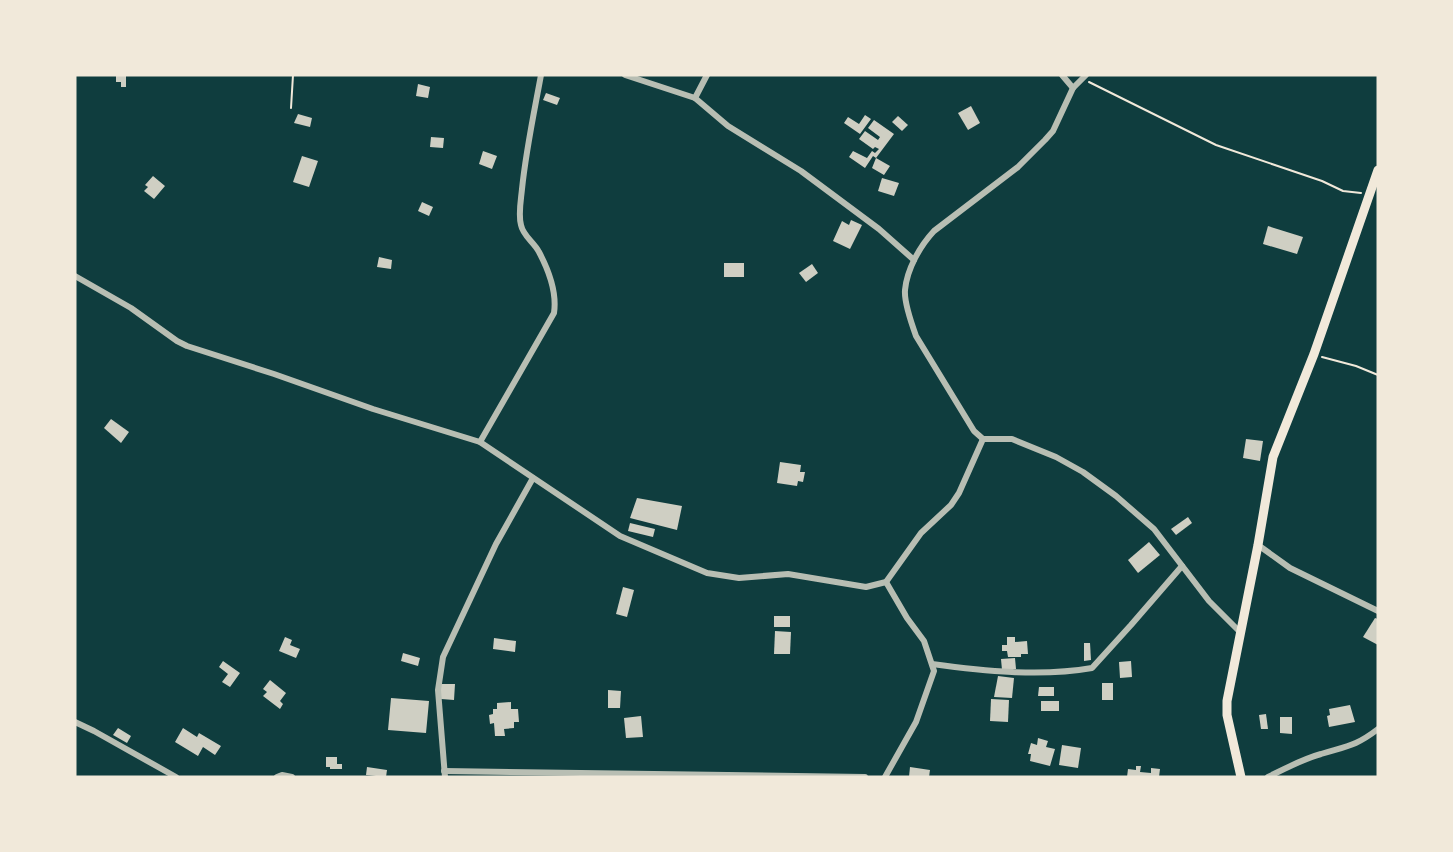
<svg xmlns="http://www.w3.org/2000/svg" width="1453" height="852" viewBox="0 0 1453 852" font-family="'Source Sans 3',sans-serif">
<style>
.building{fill:#cfcfc3}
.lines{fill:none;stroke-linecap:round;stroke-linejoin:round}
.path{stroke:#f1e9da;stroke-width:2}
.minor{stroke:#b8beb3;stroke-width:6}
.secondary{stroke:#f1e9da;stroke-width:9}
</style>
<rect width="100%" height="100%" fill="#0f3d3e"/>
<g class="building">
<path d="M116 75H126V87H121V82H116Z"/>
<path d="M418 84 430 87 428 98 416 96Z"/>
<path d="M546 93 560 98 557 105 543 100Z"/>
<path d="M971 106 980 123 968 130 958 113Z"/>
<path d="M298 114 312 118 310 127 294 123Z"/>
<path d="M865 115 871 119 860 134 844 123 848 117 859 124Z"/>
<path d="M898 116 908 125 902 131 892 122Z"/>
<path d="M874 120 894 134 876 158 890 166 884 175 872 168 876 158 873 156 865 168 849 157 853 151 867 158 872 151 875 153 879 149 875 147 873 149 859 139 865 131 878 140 880 137 868 128Z"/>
<path d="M431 137 444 138 443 148 430 147Z"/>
<path d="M483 151 497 156 492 169 479 164Z"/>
<path d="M302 156 318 161 309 187 293 182Z"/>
<path d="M153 176 165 186 154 199 144 191 148 187 145 185Z"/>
<path d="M882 178 899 183 894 196 878 191Z"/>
<path d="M422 202 433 207 429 216 418 211Z"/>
<path d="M851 220 862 225 850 249 833 241 842 221 849 225Z"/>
<path d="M1268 226 1303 237 1297 254 1263 244Z"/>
<path d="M379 257 392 260 391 269 377 267Z"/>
<rect x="724" y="263" width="20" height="14"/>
<path d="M812 264 818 273 806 282 799 273Z"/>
<path d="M111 419 129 432 121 443 104 428Z"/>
<path d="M1246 439 1263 441 1260 461 1243 458Z"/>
<path d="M780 462 801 465 800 472H805L803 482 798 481 797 486 777 483Z"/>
<path d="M637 498 682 506 677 530 630 518Z"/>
<path d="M1188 517 1192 523 1176 535 1171 529Z"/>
<path d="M630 523 655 529 653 537 628 531Z"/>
<path d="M1149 542 1160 555 1138 573 1128 560Z"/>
<path d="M623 587 634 590 627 617 616 614Z"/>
<rect x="774" y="616" width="16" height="11"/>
<path d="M1375 618 1378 619V645L1363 637Z"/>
<path d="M775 631 791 632 790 654H774Z"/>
<path d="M285 637 292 640 290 645 300 649 296 658 279 651Z"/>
<path d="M1007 637H1015V642L1027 641 1028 654H1021V657H1008L1007 651H1002V645H1007Z"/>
<path d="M494 638 516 641 515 652 493 649Z"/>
<path d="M1084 643H1090L1091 660 1084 661Z"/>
<path d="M403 653 420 658 418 666 401 661Z"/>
<path d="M1015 658 1016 669 1002 670 1001 659Z"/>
<path d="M223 661 240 673 230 687 222 682 228 674 219 667Z"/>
<path d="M1131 661 1132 677 1120 678 1119 662Z"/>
<path d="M998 676 1014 678 1012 698 994 697Z"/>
<path d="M270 680 286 693 280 701 283 704 280 709 263 696 267 692 263 689Z"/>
<rect x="1102" y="683" width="11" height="17"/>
<path d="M441 684H455L454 700 441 699Z"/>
<path d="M1039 687H1054V696H1038Z"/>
<path d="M608 690 621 691 620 708H608Z"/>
<path d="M391 698 429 701 426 733 388 730Z"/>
<path d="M991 699 1009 700 1008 722 990 721Z"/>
<rect x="1041" y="701" width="18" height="10"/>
<path d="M511 702V709H518L519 722H514V728L504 729 505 736H495L494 723 490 724 489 715 493 714V709H497V703Z"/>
<path d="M1350 705 1355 722 1329 727 1327 716 1330 715 1329 709Z"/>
<path d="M1266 714 1268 729H1261L1259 715Z"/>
<path d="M641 716 643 737 626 738 624 718Z"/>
<path d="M1280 717H1292V734L1280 733Z"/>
<path d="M118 728 131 736 127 743 113 735Z"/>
<path d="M183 728 197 737 199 733 221 746 215 755 203 747 198 756 175 742Z"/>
<path d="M1038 738 1048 741 1046 747 1055 749 1050 766 1030 761 1031 754H1028L1031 743 1037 745Z"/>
<path d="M1062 745 1081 748 1078 768 1059 765Z"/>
<path d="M326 757H337V764H342V769H330V767H326Z"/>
<path d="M1136 766H1141L1140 772 1151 773V768L1160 769 1159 777H1127L1128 769 1136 770Z"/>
<path d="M367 767 387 770 386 777 366 775Z"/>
<path d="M910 767 930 770 929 777H909Z"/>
</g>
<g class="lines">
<g class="path">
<path d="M1089 82 1216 145 1322 181 1343 191 1361 193"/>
<path d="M291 108 293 75"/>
<path d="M1322 357 1356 366 1378 375"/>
</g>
<g class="minor">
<path d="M625 75 695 98 728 126 801 171 879 229 914 260"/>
<path d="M1062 75 1073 88"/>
<path d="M1086 75 1073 88 1053 131 1045 140 1018 167 934 231C920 246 907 269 905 290 904 302 912 325 916 336L974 431 983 439H1012L1056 457 1083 472 1116 496 1154 529 1209 601 1239 631"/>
<path d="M695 98 707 75"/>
<path d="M75 276 131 308 177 341 187 346 274 374 373 409 480 442 620 536 707 573 739 578 788 574 866 587 886 582 921 533 951 505 959 493 983 439"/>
<path d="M480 442 554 313C557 293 548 269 539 252 534 242 523 236 521 225 518 214 521 200 522 189 526 150 534 113 541 75"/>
<path d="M1258 545 1290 568 1378 611"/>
<path d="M932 664C983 671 1041 677 1092 668L1131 625 1182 566"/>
<path d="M75 722 94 731 176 777"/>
<path d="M444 771 865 777"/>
<path d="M277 777 282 775 292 777"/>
<path d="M445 777 438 690 443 657 496 544 533 478"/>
<path d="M885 777 916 722 934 671 924 641 907 618 886 582"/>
<path d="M1268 777C1286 768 1303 759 1321 754 1347 746 1356 746 1378 729"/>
</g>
<path class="secondary" d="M1241 777 1227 715V701L1258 545 1273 457 1314 354 1378 170"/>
</g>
<rect width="1453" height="852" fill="none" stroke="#f1e9da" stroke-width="153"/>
</svg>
